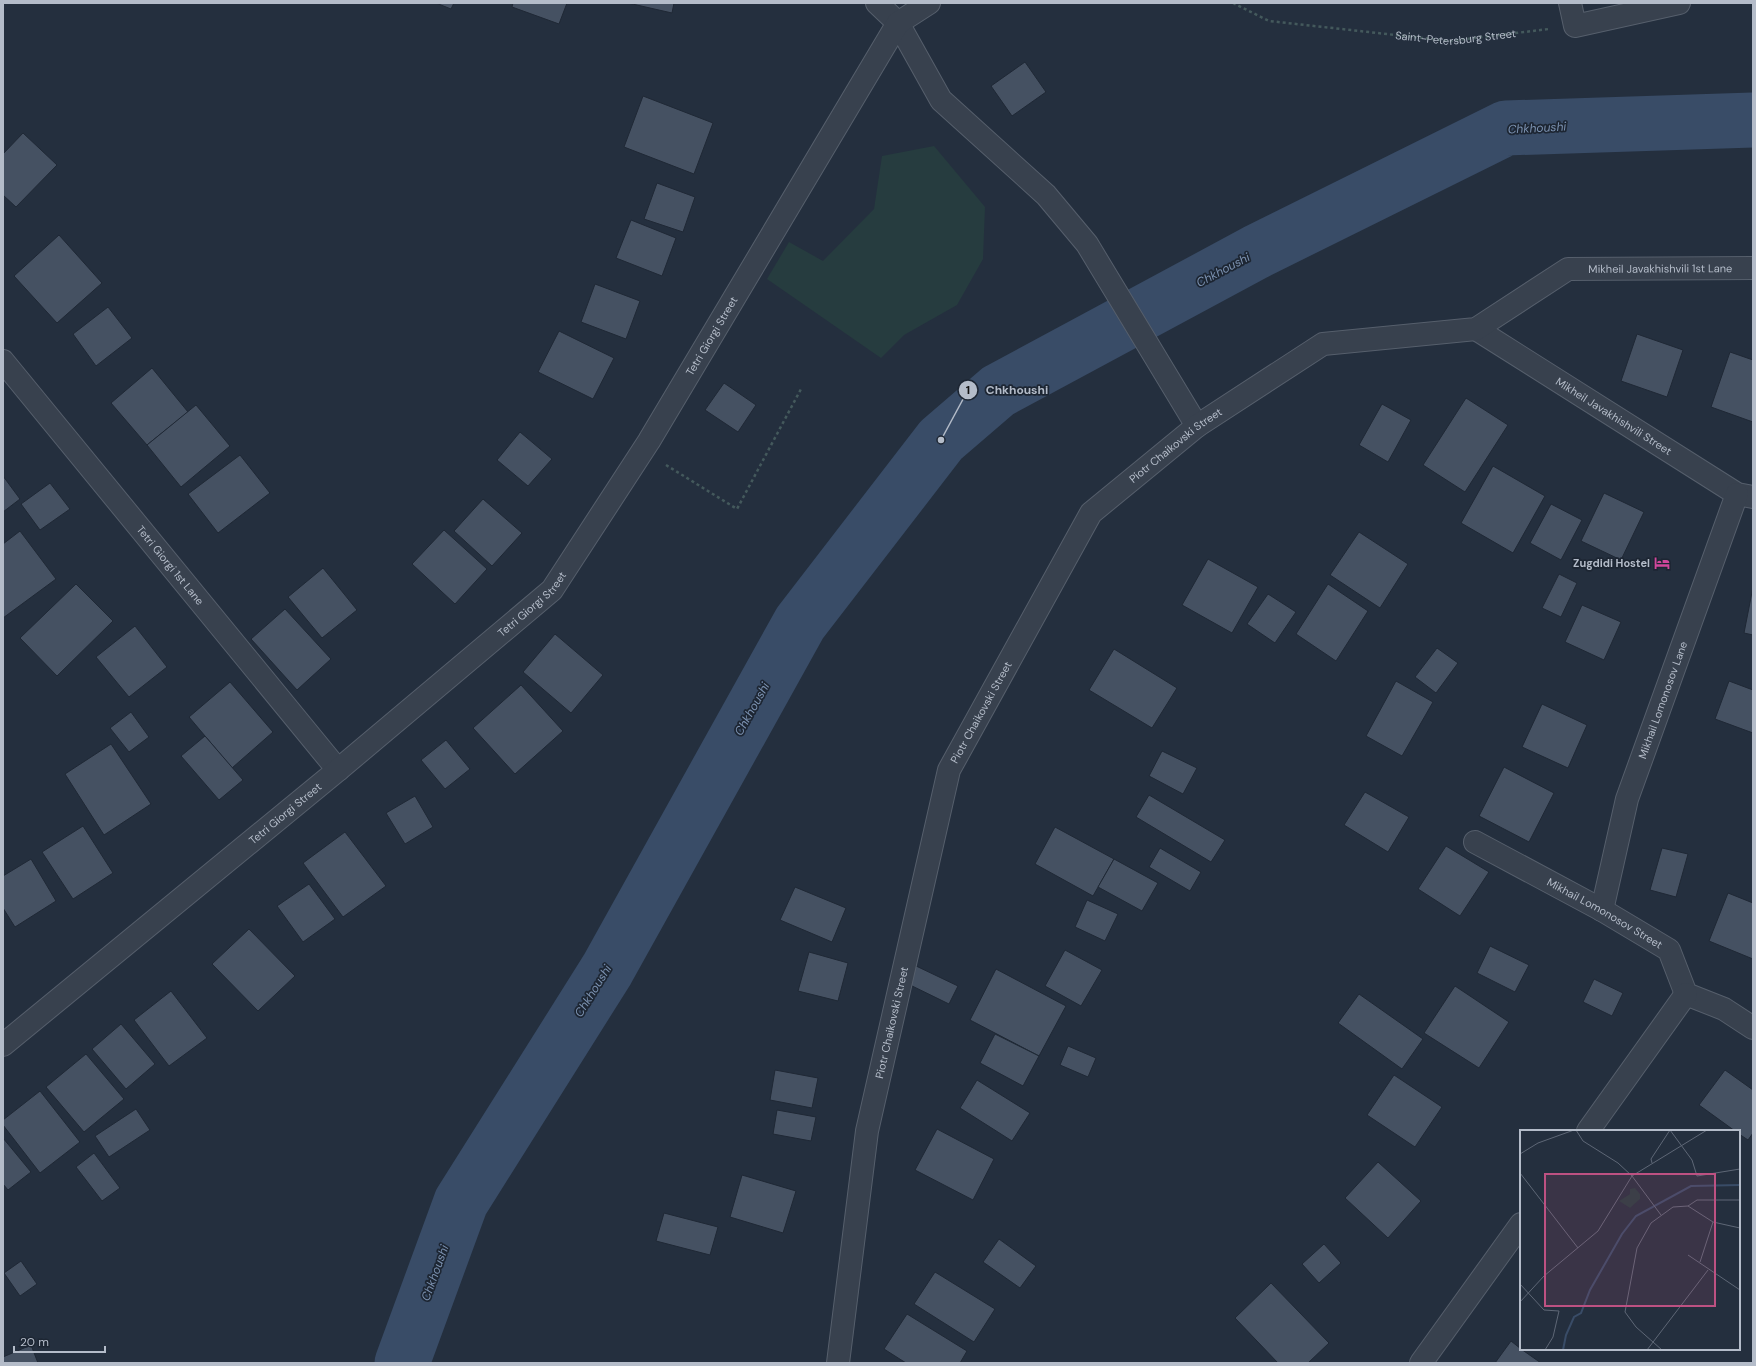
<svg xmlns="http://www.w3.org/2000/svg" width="1756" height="1366" viewBox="0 0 1756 1366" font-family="'DM Sans',sans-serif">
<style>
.green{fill:#263c3f}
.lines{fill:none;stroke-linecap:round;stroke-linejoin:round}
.river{stroke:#394c67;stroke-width:55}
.building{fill:#455162;stroke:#1f2835}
.minor-casing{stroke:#565f6c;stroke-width:24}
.path{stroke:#44595c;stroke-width:2.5;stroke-dasharray:3 3;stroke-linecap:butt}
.minor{stroke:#38414e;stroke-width:22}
.labels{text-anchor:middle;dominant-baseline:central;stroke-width:3.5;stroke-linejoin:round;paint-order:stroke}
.street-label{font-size:11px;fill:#b4bcc9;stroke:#1d2633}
.poi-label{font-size:11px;font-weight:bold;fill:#b4bcc9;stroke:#1d2633;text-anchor:end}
.water-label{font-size:12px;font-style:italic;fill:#7c92b1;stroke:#1d2633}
.inset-river{fill:none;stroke:#394c67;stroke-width:2}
.inset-road{fill:none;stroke:#5e6776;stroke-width:1}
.view{fill:#bd5182;fill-opacity:0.15;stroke:#bd5182;stroke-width:2}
.inset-edge{fill:none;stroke:#b4bcc9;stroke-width:2}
.leader{fill:none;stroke:#b4bcc9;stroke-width:1.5}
.callout-dot{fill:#b4bcc9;stroke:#1d2633;stroke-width:1.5}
.mark-label{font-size:12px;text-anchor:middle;font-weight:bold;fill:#111}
.callout-label{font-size:12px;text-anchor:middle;font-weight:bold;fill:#b4bcc9;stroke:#1d2633;stroke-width:3.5;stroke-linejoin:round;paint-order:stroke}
</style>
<rect width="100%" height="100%" fill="#242f3e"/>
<path class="green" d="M934 146 985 207 983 259 957 305 904 335 881 358 767 279 789 242 823 261 874 209 882 156Z"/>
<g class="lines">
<path class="river" d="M402 1363 461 1202 607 970 800 623 941 440 998 391 1256 252 1506 128 1753 120"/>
</g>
<g class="building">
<path d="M436 3H454L451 9Z"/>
<path d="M513 3H567L559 24 512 7Z"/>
<path d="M628 3H674L672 13Z"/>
<path d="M1025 62 1046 92 1012 116 991 86Z"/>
<path d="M643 96 713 123 694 174 624 147Z"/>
<path d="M23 133 57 165 16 207 3 195V154Z"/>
<path d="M657 183 695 197 683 232 644 219Z"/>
<path d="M631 220 676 238 662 276 616 258Z"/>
<path d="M59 235 102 283 57 323 14 276Z"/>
<path d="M595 284 640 301 626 339 581 322Z"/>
<path d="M108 307 132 338 96 366 73 334Z"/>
<path d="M559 331 614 358 593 399 538 372Z"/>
<path d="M1637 334 1683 350 1667 397 1621 381Z"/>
<path d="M1730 352 1753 360V422L1711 407Z"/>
<path d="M152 368 188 412 147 445 111 403Z"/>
<path d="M724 383 756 405 738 432 705 410Z"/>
<path d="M1466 398 1508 425 1465 492 1423 465Z"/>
<path d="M1382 404 1411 420 1388 462 1359 445Z"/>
<path d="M196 405 230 446 181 487 147 445Z"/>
<path d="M520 432 552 459 528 486 497 460Z"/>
<path d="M240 455 270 493 218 533 188 494Z"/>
<path d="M1493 466 1545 496 1513 553 1461 523Z"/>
<path d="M3 476 20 499 3 512Z"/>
<path d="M50 483 70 509 40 530 21 504Z"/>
<path d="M1604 493 1644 512 1621 560 1581 541Z"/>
<path d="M483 499 522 533 492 566 454 531Z"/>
<path d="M1551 504 1582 520 1561 560 1530 543Z"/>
<path d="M444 530 487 569 455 604 412 564Z"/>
<path d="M20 531 56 579 3 618V544Z"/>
<path d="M1359 532 1408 564 1380 608 1330 575Z"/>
<path d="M1208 559 1258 587 1232 633 1182 605Z"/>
<path d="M323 568 357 610 322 638 288 597Z"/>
<path d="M1559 574 1577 583 1561 617 1542 608Z"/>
<path d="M76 584 113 621 57 676 20 638Z"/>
<path d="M1328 584 1368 611 1336 661 1296 634Z"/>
<path d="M1753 587V635L1744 633Z"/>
<path d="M1268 594 1296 612 1275 643 1247 624Z"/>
<path d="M1582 605 1621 622 1604 660 1565 642Z"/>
<path d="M285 609 331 659 297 690 251 639Z"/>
<path d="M135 626 167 667 129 697 96 657Z"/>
<path d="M555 634 603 675 571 713 523 672Z"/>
<path d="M1437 648 1458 663 1436 693 1415 677Z"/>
<path d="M1114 649 1177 688 1152 728 1089 690Z"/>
<path d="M1396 681 1433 702 1402 756 1366 736Z"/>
<path d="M1729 681 1753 690V733L1715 719Z"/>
<path d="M230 682 273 732 232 768 189 717Z"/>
<path d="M521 685 563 731 515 774 473 728Z"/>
<path d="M1542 704 1587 725 1568 768 1522 747Z"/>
<path d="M131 712 149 737 129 752 110 728Z"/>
<path d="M205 736 243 780 219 800 181 756Z"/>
<path d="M446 740 470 769 445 789 421 760Z"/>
<path d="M111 744 151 804 104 835 65 774Z"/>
<path d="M1162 751 1197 768 1183 794 1149 776Z"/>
<path d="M1504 767 1554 793 1529 842 1479 816Z"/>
<path d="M1365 792 1409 817 1388 852 1344 825Z"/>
<path d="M1149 795 1225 840 1211 862 1136 817Z"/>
<path d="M415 796 433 827 405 844 386 813Z"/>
<path d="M83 826 113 873 73 899 42 852Z"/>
<path d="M1055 827 1114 859 1093 896 1035 864Z"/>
<path d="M345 832 386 886 343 917 303 863Z"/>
<path d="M1446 846 1489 872 1460 916 1418 889Z"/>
<path d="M1160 848 1201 872 1190 891 1149 867Z"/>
<path d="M1662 848 1688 854 1676 897 1650 890Z"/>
<path d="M31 859 56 901 15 927 3 908V876Z"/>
<path d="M1114 859 1158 883 1142 911 1098 887Z"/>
<path d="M309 884 335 919 303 942 277 906Z"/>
<path d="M795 887 846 908 832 942 780 920Z"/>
<path d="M1728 893 1753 903V959L1709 941Z"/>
<path d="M1087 900 1118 914 1105 941 1075 927Z"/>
<path d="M249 929 295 976 258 1011 212 964Z"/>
<path d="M1490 946 1529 965 1515 992 1477 973Z"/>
<path d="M1065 950 1102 970 1081 1006 1045 986Z"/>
<path d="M809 952 848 963 838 1001 798 991Z"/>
<path d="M914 965 958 986 949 1004 906 983Z"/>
<path d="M996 969 1066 1006 1039 1056 970 1020Z"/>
<path d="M1594 979 1623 993 1612 1016 1583 1002Z"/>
<path d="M1455 986 1509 1022 1479 1068 1424 1033Z"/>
<path d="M171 991 207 1038 169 1066 134 1020Z"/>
<path d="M1359 994 1423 1039 1402 1069 1338 1023Z"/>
<path d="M121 1024 155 1064 126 1089 92 1049Z"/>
<path d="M995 1034 1039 1056 1023 1086 980 1063Z"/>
<path d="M1068 1046 1096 1058 1088 1077 1060 1065Z"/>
<path d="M86 1054 124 1099 84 1132 46 1087Z"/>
<path d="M775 1070 818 1078 812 1108 770 1100Z"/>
<path d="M1725 1070 1753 1090V1133L1748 1140 1739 1134V1131H1735L1699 1105Z"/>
<path d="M1394 1075 1442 1107 1415 1147 1367 1115Z"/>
<path d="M977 1080 1030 1113 1012 1141 960 1108Z"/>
<path d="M40 1091 80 1142 40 1173 3 1125V1120Z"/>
<path d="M136 1109 150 1130 109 1157 95 1136Z"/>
<path d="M777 1110 816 1117 811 1141 773 1134Z"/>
<path d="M937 1129 994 1159 973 1200 915 1170Z"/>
<path d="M3 1138 31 1172 8 1190 3 1184Z"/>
<path d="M94 1153 120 1188 102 1201 76 1167Z"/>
<path d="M1378 1162 1421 1201 1388 1238 1345 1198Z"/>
<path d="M742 1175 796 1191 783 1233 730 1217Z"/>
<path d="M664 1213 718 1227 710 1255 656 1241Z"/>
<path d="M999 1239 1036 1266 1020 1288 983 1262Z"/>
<path d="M1324 1244 1341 1263 1319 1283 1302 1264Z"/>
<path d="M21 1261 37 1284 20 1296 4 1273Z"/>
<path d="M935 1272 995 1309 974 1342 914 1304Z"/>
<path d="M1271 1283 1329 1343 1308 1363H1278L1235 1318Z"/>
<path d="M907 1314 967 1351 960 1363H906L884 1349Z"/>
<path d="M1511 1341 1521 1349 1541 1363H1495Z"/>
<path d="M31 1345 38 1363H3V1357Z"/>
</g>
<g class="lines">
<defs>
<g id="minor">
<path d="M877 3 898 23 941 100 1046 195 1087 244 1197 426"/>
<path d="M1570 3 1575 26 1679 3"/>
<path id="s2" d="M1476 329 1737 494 1753 497"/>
<path id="s3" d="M3 361 338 770"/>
<path id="s4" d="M1475 842 1602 910 1669 950 1686 994 1724 1009 1753 1028"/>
<path id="s5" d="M1602 910 1627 799 1737 494"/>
<path id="s6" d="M3 1045 338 770 552 590 649 441 898 23 929 3"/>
<path d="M1588 1131 1686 994"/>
<path id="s7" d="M838 1363 867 1131 949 770 1091 513 1197 426 1323 344 1476 329 1568 269 1753 268"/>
<path d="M1421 1363 1521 1224"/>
</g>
</defs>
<use href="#minor" class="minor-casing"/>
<g class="path">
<path id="s1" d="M1233 3 1269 21 1450 41 1549 29"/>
<path d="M666 465 737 509 801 389"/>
</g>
<use href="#minor" class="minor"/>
</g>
<defs>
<symbol id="hotel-bare" viewBox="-9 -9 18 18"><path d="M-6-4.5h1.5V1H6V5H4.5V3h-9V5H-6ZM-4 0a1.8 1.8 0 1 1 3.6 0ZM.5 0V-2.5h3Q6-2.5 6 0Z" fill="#d1479c" stroke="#1d2633" stroke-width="2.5" paint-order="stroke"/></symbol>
</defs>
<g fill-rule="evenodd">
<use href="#hotel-bare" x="1651" y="552" width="22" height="22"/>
</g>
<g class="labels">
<g class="street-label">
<text stroke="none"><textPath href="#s1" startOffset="228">Saint-Petersburg Street</textPath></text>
<text stroke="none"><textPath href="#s7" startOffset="1541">Mikheil Javakhishvili 1st Lane</textPath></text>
<text stroke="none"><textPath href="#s6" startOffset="1013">Tetri Giorgi Street</textPath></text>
<text stroke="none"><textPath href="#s2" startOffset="163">Mikheil Javakhishvili Street</textPath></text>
<text stroke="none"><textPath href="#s7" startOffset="1006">Piotr Chaikovski Street</textPath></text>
<text stroke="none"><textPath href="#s3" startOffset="264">Tetri Giorgi 1st Lane</textPath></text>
<text stroke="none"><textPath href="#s6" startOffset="689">Tetri Giorgi Street</textPath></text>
<text stroke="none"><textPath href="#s5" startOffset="219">Mikhail Lomonosov Lane</textPath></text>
<text stroke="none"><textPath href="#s7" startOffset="670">Piotr Chaikovski Street</textPath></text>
<text stroke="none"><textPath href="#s6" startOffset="365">Tetri Giorgi Street</textPath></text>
<text stroke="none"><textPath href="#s4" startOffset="148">Mikhail Lomonosov Street</textPath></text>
<text stroke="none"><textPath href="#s7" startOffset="345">Piotr Chaikovski Street</textPath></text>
</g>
<g class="poi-label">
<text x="1650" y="563">Zugdidi Hostel</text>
</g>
<g class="water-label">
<text transform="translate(1537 128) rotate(-3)">Chkhoushi</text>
<text transform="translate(1223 270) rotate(-28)">Chkhoushi</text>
<text transform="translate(752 709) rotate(-61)">Chkhoushi</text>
<text transform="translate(593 991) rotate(-58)">Chkhoushi</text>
<text transform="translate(435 1273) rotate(-70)">Chkhoushi</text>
</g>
</g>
<g transform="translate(1520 1130)">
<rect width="220" height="220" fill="#242f3e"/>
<path d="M115 58 120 64V69L110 78 99 71 110 64V59Z" fill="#263c3f"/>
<path class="inset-river" d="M43 220 46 205 54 187 61 183 70 160 102 104 116 86 171 56 220 55"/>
<path class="inset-road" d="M56 0 63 11 98 33 112 46 141 85M0 24 18 13 54 0M132 33 131 29 150 0 172 30 177 46 220 39M0 43 58 118M168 76 193 92 220 98M168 125 220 160M180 132 193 92M0 154 24 180 39 181 33 207 25 220M0 172 24 146 78 101 112 46 187 0M127 220 188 140M142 220 116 197 105 182 117 118 131 93 153 77 168 76 177 70H220"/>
<path class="view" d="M25 44H195V176H25Z"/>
<rect width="220" height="220" class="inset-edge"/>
</g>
<path class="leader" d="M941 440L968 390"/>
<g class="callout-dot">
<circle cx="941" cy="440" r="4"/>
<circle cx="968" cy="390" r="10"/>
</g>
<g class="mark-label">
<text x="968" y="394">1</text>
</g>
<g class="callout-label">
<text x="1017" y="394">Chkhoushi</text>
</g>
<rect width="1756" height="1366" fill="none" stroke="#b4bcc9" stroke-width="8"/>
<path d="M14 1346v6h91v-6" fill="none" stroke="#b4bcc9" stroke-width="2"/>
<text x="20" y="1346" font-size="12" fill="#b4bcc9" stroke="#1d2633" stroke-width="3" paint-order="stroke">20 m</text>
</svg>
